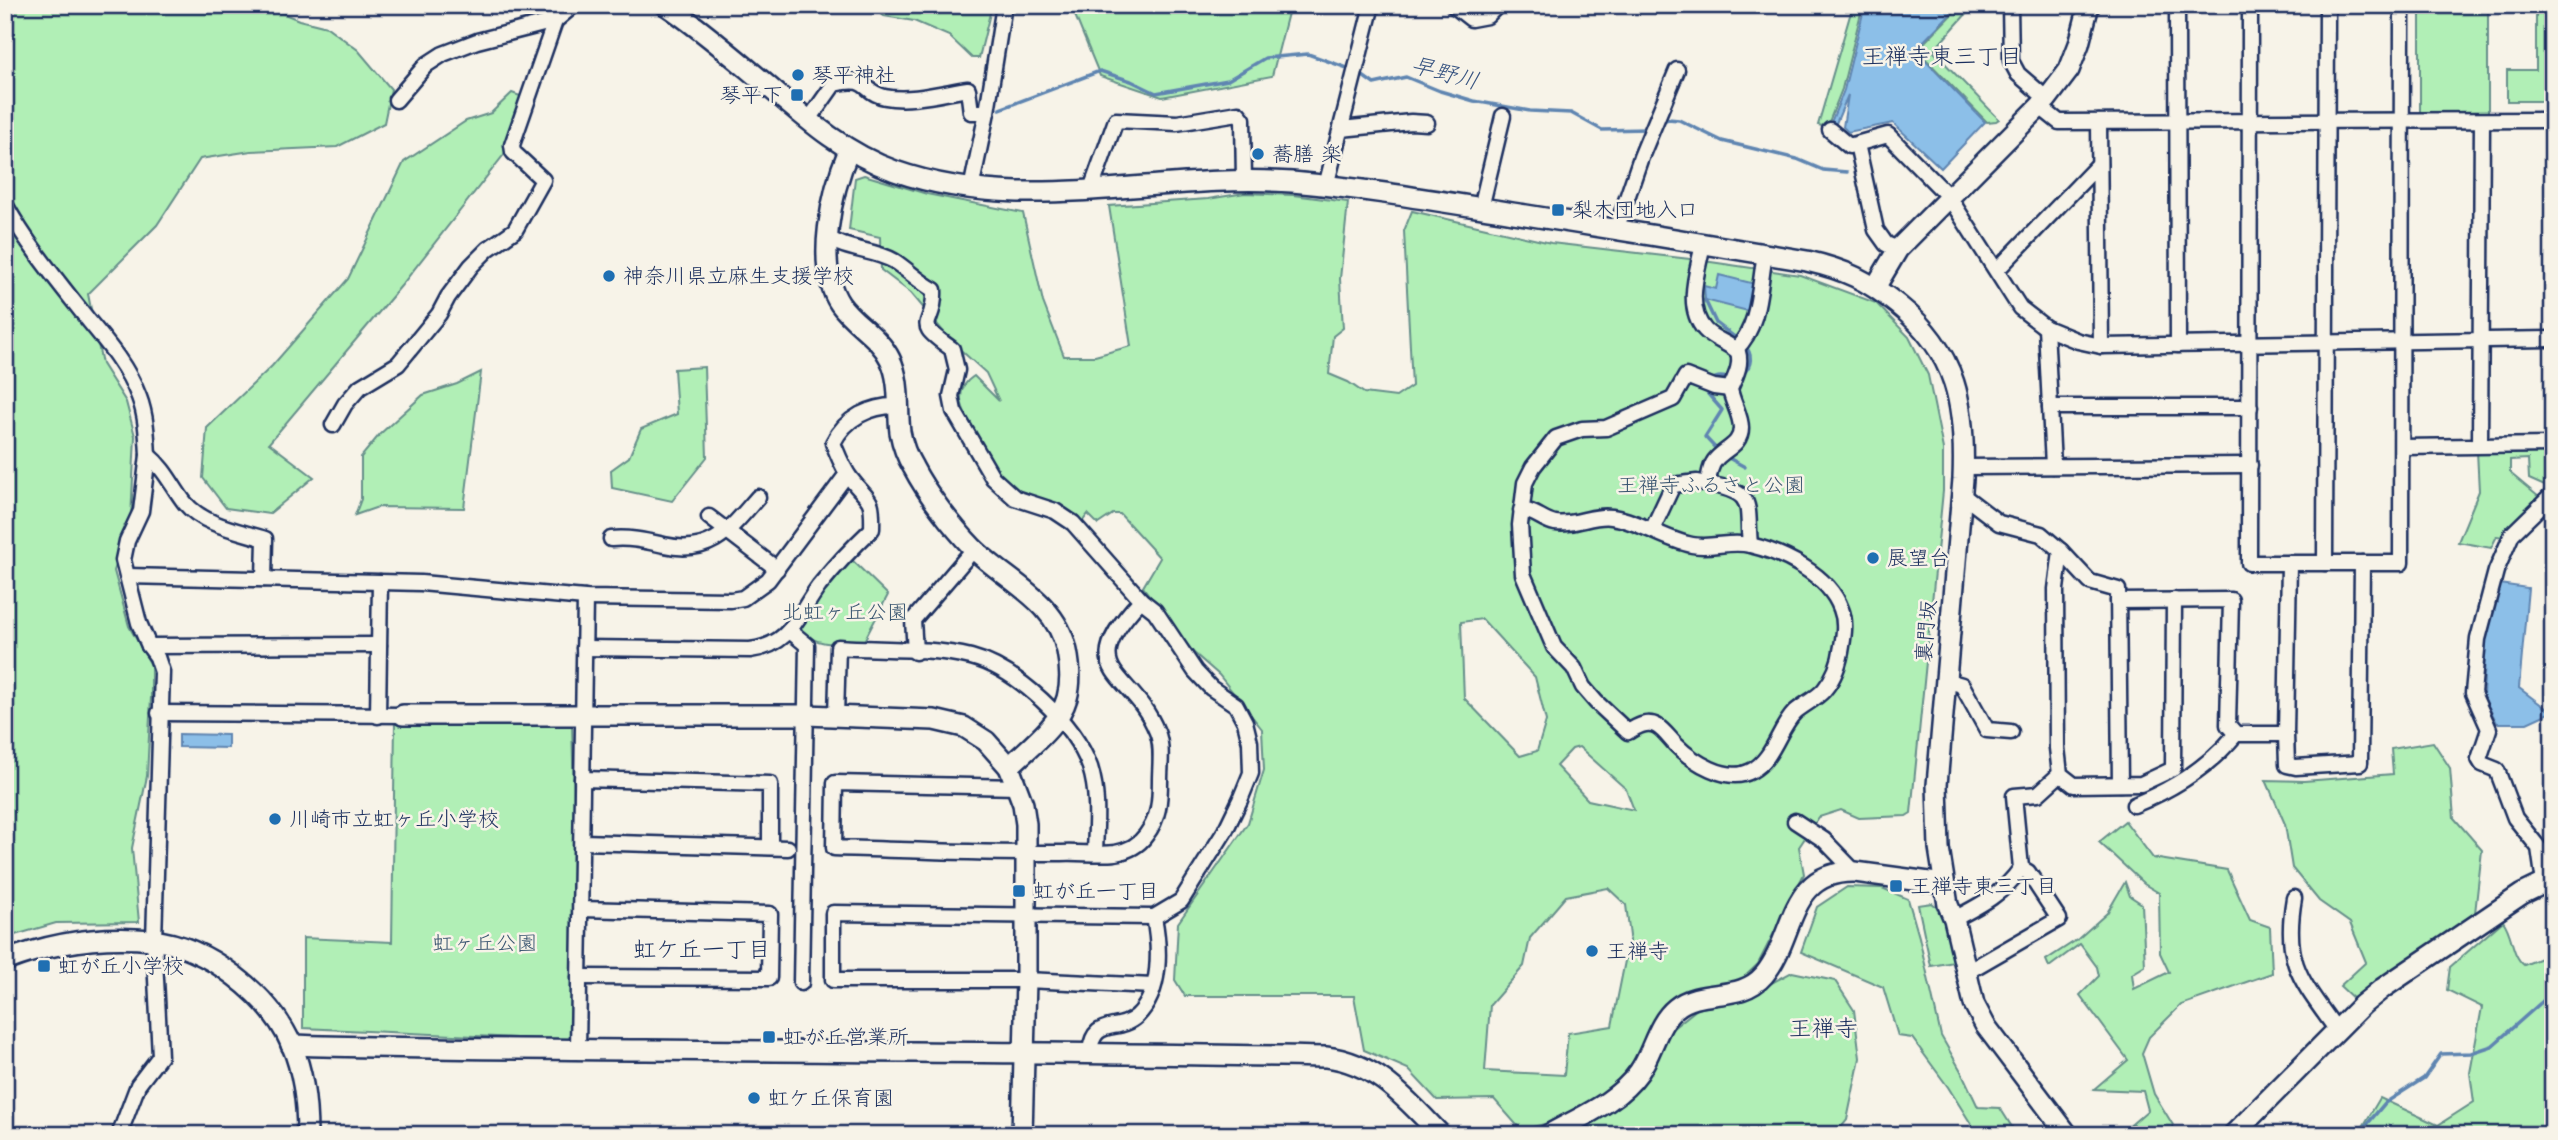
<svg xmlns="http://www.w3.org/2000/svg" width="2558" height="1140" viewBox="0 0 2558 1140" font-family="'Comic Neue','Klee One',sans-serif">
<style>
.green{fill:#b1efb6;stroke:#668f8a;stroke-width:2;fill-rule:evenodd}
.water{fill:#8cbfe8;stroke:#5f85b1;stroke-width:2}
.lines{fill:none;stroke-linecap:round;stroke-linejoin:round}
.stream{stroke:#5f85b1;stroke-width:3.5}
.street-casing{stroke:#1b2f5e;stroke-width:19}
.secondary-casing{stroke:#1b2f5e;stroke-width:24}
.street{stroke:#f7f3e8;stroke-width:14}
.secondary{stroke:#f7f3e8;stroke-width:19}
.poi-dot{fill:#1f6fb2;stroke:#f7f3e8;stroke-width:2.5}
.labels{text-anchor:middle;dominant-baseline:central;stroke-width:5;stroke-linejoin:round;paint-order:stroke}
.poi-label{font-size:21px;fill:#1b2f5e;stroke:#f7f3e8;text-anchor:start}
.park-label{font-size:21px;fill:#395570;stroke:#f7f3e8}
.street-label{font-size:21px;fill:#1b2f5e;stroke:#f7f3e8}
.neighbourhood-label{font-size:23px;fill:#1b2f5e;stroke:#f7f3e8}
.water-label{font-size:23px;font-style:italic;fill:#375380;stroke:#f7f3e8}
</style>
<rect width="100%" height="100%" fill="#f7f3e8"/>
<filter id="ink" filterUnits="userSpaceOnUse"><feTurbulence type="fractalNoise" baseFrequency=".0143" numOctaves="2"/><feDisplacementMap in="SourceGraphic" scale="14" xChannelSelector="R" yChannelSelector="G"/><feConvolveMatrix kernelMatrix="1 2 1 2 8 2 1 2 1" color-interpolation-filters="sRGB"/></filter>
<g filter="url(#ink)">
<g class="green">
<path d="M5 5H257L260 10 282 13 299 20 327 27 358 50 391 89 384 123 337 147 251 151 200 159 157 225 88 294 102 364 126 402 135 436 131 519 114 571 129 626 151 665V697L147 776 132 848 139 922 56 923 5 938Z"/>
<path d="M870 5H992L979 58H972L949 36 914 21 884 16Z"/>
<path d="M1090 5H1192L1193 8 1201 5H1290L1272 76 1162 97 1100 76 1072 8Z"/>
<path d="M1853 5H1863L1842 89 1827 127 1818 125Z"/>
<path d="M1956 5H1967V13L1933 51 1999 119 1996 121 1987 122 1917 50 1956 10Z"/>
<rect x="2420" y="5" width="68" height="111"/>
<path d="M2536 6 2553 7V101H2507V70H2536Z"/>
<path d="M512 93 523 97 509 148 401 286 269 443 314 477 269 514 226 508 203 478 207 428 272 366 348 279 404 162 466 121 491 113Z"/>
<path d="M864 175 927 194 1023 213 1043 302 1064 356H1095L1131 346 1109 206 1208 199 1245 193 1293 195 1348 202 1340 279 1343 328 1333 336 1329 374 1348 382 1364 393 1396 397 1412 386 1404 231 1412 211 1551 243 1690 259 1800 275 1876 303 1909 337 1928 375 1943 449V491L1911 813 1906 816 1859 818 1841 810 1819 817 1799 847 1804 874 1758 964 1737 984 1679 994 1618 1083 1560 1120 1521 1130 1494 1099 1437 1100 1408 1069 1364 1050 1354 996H1185L1175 980 1178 923 1248 823 1264 770 1262 729 1219 675 1194 653 1143 587 1160 558 1120 514H1113L1098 524 1088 514 1082 522 1077 515C1055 507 1029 503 1010 489 1000 480 960 411 961 398 961 387 966 381 974 376L999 401 986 373 953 343 911 293 881 270 880 237 849 230 855 178ZM1482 619 1535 677 1546 721 1537 751 1520 756 1464 698 1461 622ZM1579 747 1626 789 1634 810 1588 800 1556 766 1572 749ZM1608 888 1626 905 1630 936 1612 1026 1568 1033 1564 1075 1485 1071 1490 1005 1524 966 1530 938 1566 896Z"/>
<path d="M704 367 707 457 672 501 612 488 611 470 629 457 641 429 677 414 674 369Z"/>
<path d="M481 372 464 508 378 507 355 515 361 499V457L380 434 423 395 457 384Z"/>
<path d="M2549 449V488L2529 479 2528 459 2510 460V473L2539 497 2504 537 2497 536 2491 548 2458 542 2479 491 2477 451Z"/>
<path d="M850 558 888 595 864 641C833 644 822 648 795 629Z"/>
<path d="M395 722H572L580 1041 303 1028V938L392 942Z"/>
<path d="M2433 742 2450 768 2454 818 2482 850 2475 913 2358 1003 2340 986 2366 962 2350 923 2319 901 2292 868 2285 824 2266 780 2304 781 2393 774 2391 749Z"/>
<path d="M2125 821 2153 858 2227 870 2250 920 2270 927 2272 973 2181 1005 2149 1037 2142 1053 2154 1094 2173 1125 2175 1135H2128L2125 1130 2148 1110 2143 1091 2094 1089 2128 1060 2080 995 2099 976 2097 967 2080 944 2049 967 2046 960 2078 939 2107 913 2125 882 2130 896 2142 904 2145 966 2132 974 2134 989 2169 972 2160 953 2159 893 2144 884 2099 842Z"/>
<path d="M1847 887 1882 888 1908 899 1919 937 1941 1036 1961 1071 1978 1107 2000 1108 2017 1135H1978L1948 1087 1912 1038 1898 1036 1883 987 1801 952 1817 907Z"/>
<path d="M1932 903 1943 912 1954 962 1931 966 1918 905Z"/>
<path d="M2503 921C2513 934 2511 955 2524 965L2553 953V1135H2358L2380 1098 2438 1125 2474 1102 2470 1073 2482 1007 2447 990 2450 967Z"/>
<path d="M1792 972 1835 981 1854 1010 1860 1058 1847 1120 1835 1135H1576L1621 1103 1653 1068 1672 1029 1697 1009 1742 999Z"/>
</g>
<g class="water">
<path d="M1865 5H1955V9L1915 50 1985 122 1941 168 1893 123 1848 132 1843 127 1848 95 1834 128 1828 130 1844 90Z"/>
<path d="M1719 275 1755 284 1748 311 1705 300 1704 286 1716 289Z"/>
<path d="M2499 584 2528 588 2519 688 2551 712 2527 723H2497L2483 696 2486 639Z"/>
<path d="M179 734 228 735V748L179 747Z"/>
</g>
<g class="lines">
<g class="stream">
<path d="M1360 74 1374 84 1406 77 1440 91 1474 101 1530 111 1571 113 1602 130 1647 129"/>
<path d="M1000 109 1100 71 1131 81 1156 93 1228 80 1265 58 1308 54 1350 69"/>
<path d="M1660 123 1668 119 1679 120 1722 141 1797 159 1823 170 1847 172"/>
<path d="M1705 300 1716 323 1737 339"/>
<path d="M1742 375C1752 366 1754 354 1743 344"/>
<path d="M1710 382C1716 375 1722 377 1731 378"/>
<path d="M1707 389 1708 394 1722 410 1705 437 1719 452"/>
<path d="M1725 456 1745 467"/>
<path d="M2358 1135 2385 1103 2424 1078 2441 1054 2471 1053 2492 1046 2553 992"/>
</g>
<defs>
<g id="street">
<path d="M1453 5 1471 19 1487 16 1498 5"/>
<path d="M2010 5 2011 61 2018 74 2047 99"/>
<path d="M2177 5 2178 345"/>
<path d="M2250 5 2249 563H2401L2402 5"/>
<path d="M396 100 426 65 443 54 477 41 555 21 574 5"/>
<path d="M2039 106 2059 122 2553 120"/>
<path d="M808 121 834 84C872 75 860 92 885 97 911 102 942 93 968 89L971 112H987"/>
<path d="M2099 122 2101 346"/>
<path d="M1341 129 1411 122 1427 123"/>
<path d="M1830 130 1849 146 1888 135 1949 197 2020 308 2046 328 2078 341 2101 346 2553 339"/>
<path d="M1857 144 1876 230 1886 244 1898 249"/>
<path d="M1326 186 1372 5"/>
<path d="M971 189 987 112 1004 5"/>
<path d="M1090 192 1116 120 1177 123 1238 113 1243 119 1244 181"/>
<path d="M5 204C28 246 60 284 89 321 109 345 128 368 139 397 146 415 147 436 148 455"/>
<path d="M1481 208 1503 116"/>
<path d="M1616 230 1641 157 1677 70"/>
<path d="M827 237C847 251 873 249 894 261 908 270 919 282 934 290 936 329 909 319 952 349L957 370 951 396 954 411 993 478 1015 498 1055 511 1073 523 1141 600 1155 611 1195 671 1211 688 1236 705 1245 722 1250 742 1251 773 1240 800 1225 831 1181 901 1154 917 833 913V980H1026L1153 986"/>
<path d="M1997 270 2099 164"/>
<path d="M2046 328 2053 466"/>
<path d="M1736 349C1760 326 1759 286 1765 254"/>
<path d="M2050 407H2250"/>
<path d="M333 425 345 404 360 387 398 364 439 314 448 297 471 266 488 249 515 230 543 180 513 152 512 145 555 21"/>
<path d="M2480 445 2482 121"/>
<path d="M2402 447 2553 445"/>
<path d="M1963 467 2250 465"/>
<path d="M1708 484C1757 493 1746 504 1750 545"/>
<path d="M1961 494 1999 523 2041 534 2061 551 2090 582 2118 590 2120 784"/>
<path d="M1521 510C1534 510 1543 521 1555 523 1575 526 1593 514 1612 517 1640 521 1665 540 1692 545 1712 549 1730 540 1750 545 1784 553 1829 575 1841 609 1846 621 1844 634 1842 646 1840 661 1834 678 1824 690 1816 699 1804 704 1795 712 1778 729 1774 759 1751 771 1727 784 1692 761 1676 745 1670 739 1664 730 1657 726 1647 720 1636 727 1628 732L1596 702 1583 687 1574 668 1554 647 1523 574 1520 525 1525 483 1533 467 1556 438 1582 429 1606 428 1673 399 1686 376 1714 387 1730 389"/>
<path d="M709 517 777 569"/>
<path d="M1652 530 1673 485 1697 482 1708 484C1709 475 1710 465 1717 458 1727 448 1741 444 1741 428 1741 415 1732 402 1730 389 1735 377 1742 365 1738 352 1728 342 1714 340 1705 330 1684 307 1698 270 1703 244"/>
<path d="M611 539C629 537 646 541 664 545 712 556 730 529 758 497"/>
<path d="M2061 551 2056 589 2057 748 2060 774 2074 785 2141 784 2173 769 2174 600"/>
<path d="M2325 563 2327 5"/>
<path d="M127 576 421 583 585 598 731 600 743 598 768 580 847 474"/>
<path d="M2118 601 2231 600 2228 725 2236 734H2286L2287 765 2296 767 2360 763 2362 563"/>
<path d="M790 631 807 645 801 983"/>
<path d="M149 646 379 645"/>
<path d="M584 648 750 650C791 645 797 616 819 586 835 566 853 547 872 529 873 494 869 503 851 479 843 469 838 455 833 443 845 418 871 405 898 406"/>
<path d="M915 652 913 620 974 549"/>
<path d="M1945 680 1962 685 1987 730 2011 732"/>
<path d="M159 713 403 715"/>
<path d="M378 716 380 582"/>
<path d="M836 716 838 647C880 650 931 647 971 657 1017 669 1074 723 1090 767 1099 795 1096 824 1095 852"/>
<path d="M2286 734 2289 563"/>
<path d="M582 779 770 784V847"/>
<path d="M1018 787 835 783 834 848C910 850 986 854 1062 853 1078 852 1099 855 1115 853 1127 851 1139 845 1146 835 1159 818 1160 801 1160 780 1160 765 1163 746 1157 732 1132 669 1071 675 1141 600"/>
<path d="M2134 805C2173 789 2209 767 2236 734"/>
<path d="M1795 821 1824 840 1855 872"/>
<path d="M582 842 788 848"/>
<path d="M2021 868 2014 796 2038 794 2060 774"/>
<path d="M2544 883 2539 848 2515 818 2497 770 2482 764 2479 759 2489 729 2473 693 2478 639 2496 571 2512 534 2553 494"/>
<path d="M2294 898C2283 962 2300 979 2336 1029"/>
<path d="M1954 919C1981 905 2004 893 2021 868L2028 872 2059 919 1967 972"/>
<path d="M579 977 769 978 770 914 581 909"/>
<path d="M578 1049 585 598"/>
<path d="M1090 1052C1093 1016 1118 1034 1137 1016 1162 992 1160 948 1154 917"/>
<path d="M119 1135 138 1085 160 1056 154 940 162 672 157 657 149 646 139 623 123 560 127 541 141 511 148 455C165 469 172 486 185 503 203 525 240 531 265 539L264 579"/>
</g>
<g id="secondary">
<path d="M666 5C700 28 730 54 761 80 803 116 843 153 895 171 1026 217 1159 172 1292 182 1370 189 1449 203 1526 215 1620 230 1713 245 1807 261 1846 270 1867 280 1898 305 1957 352 1966 406 1963 479L1937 785 1939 848 1948 905 1954 919 1974 1004 1985 1025 2068 1135"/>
<path d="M849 150C832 190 814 266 840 304 854 324 879 336 890 359 901 381 897 408 900 432 902 443 907 457 913 467 927 494 952 526 973 548 1007 582 1056 600 1067 651 1070 666 1071 684 1067 698 1059 726 1028 748 1009 767L1023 804 1026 824V980L1022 1135"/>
<path d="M1876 286 1898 249 2047 99 2069 70 2079 44 2089 5"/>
<path d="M403 715H806L934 720 964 727 986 741 1009 767"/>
<path d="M5 961C51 943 102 935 152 940 207 946 271 995 292 1046 304 1074 307 1104 307 1135"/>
<path d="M291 1045C409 1049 527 1049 645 1050 872 1052 1099 1052 1326 1057 1377 1063 1407 1100 1441 1135"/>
<path d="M1548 1135C1580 1117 1618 1102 1639 1072 1653 1052 1657 1023 1676 1008 1702 987 1740 1003 1764 975 1796 937 1787 870 1855 872L1944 884"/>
<path d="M2233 1135 2362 1005 2383 988 2522 894 2553 879"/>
</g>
</defs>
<use href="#street" class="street-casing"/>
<use href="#secondary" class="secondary-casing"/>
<use href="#street" class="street"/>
<use href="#secondary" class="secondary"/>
</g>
</g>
<g class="poi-dot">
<circle cx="798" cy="75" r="7"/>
<rect x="790" y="88" width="14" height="14" rx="3.5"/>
<circle cx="1258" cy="154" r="7"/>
<rect x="1551" y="203" width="14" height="14" rx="3.5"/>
<circle cx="609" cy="276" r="7"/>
<circle cx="1873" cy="558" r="7"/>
<circle cx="275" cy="819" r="7"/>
<rect x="1889" y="879" width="14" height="14" rx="3.5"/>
<rect x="1012" y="884" width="14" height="14" rx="3.5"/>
<circle cx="1592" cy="951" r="7"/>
<rect x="37" y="959" width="14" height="14" rx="3.5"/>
<rect x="762" y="1030" width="14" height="14" rx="3.5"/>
<circle cx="754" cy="1098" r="7"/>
</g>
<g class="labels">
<g class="poi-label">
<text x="812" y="75">琴平神社</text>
<text x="783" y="95" text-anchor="end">琴平下</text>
<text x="1272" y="154">蕎膳 楽</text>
<text x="1572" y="210">梨木団地入口</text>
<text x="623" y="276">神奈川県立麻生支援学校</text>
<text x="1887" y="558">展望台</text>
<text x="289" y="819">川崎市立虹ヶ丘小学校</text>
<text x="1910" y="886">王禅寺東三丁目</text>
<text x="1033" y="891">虹が丘一丁目</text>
<text x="1606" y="951">王禅寺</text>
<text x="58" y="966">虹が丘小学校</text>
<text x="783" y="1037">虹が丘営業所</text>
<text x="768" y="1098">虹ケ丘保育園</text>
</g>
<g class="park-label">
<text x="1711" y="485">王禅寺ふるさと公園</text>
<text x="845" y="612">北虹ヶ丘公園</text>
<text x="485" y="943">虹ヶ丘公園</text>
</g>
<g class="street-label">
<text transform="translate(1926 631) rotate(-85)">裏門坂</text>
</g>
<g class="neighbourhood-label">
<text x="1942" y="56">王禅寺東三丁目</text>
<text x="702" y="949">虹ケ丘一丁目</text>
<text x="1823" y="1028">王禅寺</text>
</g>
<g class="water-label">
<text transform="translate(1445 73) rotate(15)">早野川</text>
</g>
</g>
<rect width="2558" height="1140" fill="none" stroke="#f7f3e8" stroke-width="28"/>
<rect x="14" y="14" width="2530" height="1112" fill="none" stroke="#1b2f5e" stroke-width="2.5" filter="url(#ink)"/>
</svg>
